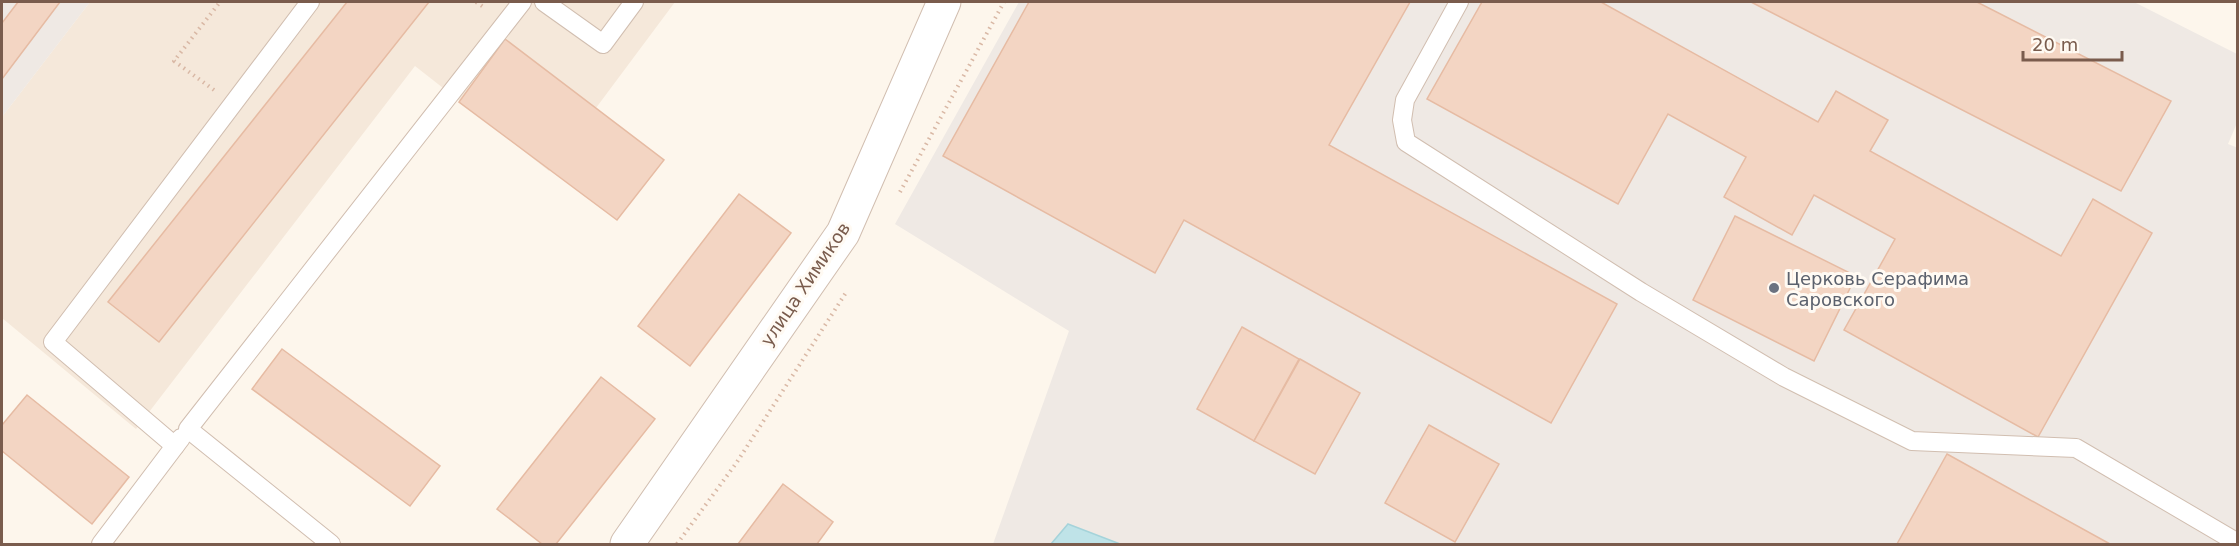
<svg xmlns="http://www.w3.org/2000/svg" width="2239" height="546" viewBox="0 0 2239 546" font-family="'DejaVu Sans',sans-serif">
<style>
.residential{fill:#f5e8da}
.industrial{fill:#efe9e4}
.water{fill:#bfe3e8;stroke:#a5d3da;stroke-width:1.5}
.building{fill:#f3d5c3;stroke:#e6bba3;stroke-width:1.5}
.lines{fill:none;stroke-linecap:round;stroke-linejoin:round}
.lane-casing{stroke:#d1beb0;stroke-width:20}
.street-casing{stroke:#d1beb0;stroke-width:35}
.path{stroke:#d9b8a5;stroke-width:4;stroke-dasharray:1.5 4.5;stroke-linecap:butt}
.lane{stroke:#fff;stroke-width:18}
.street{stroke:#fff;stroke-width:33}
.worship-dot{fill:#6b7280;stroke:#fffaf3;stroke-width:2}
.labels{text-anchor:middle;dominant-baseline:central;stroke-width:6;stroke-linejoin:round;paint-order:stroke}
.worship-label{font-size:18px;fill:#5b616d;stroke:#fffaf3;text-anchor:start}
.street-label{font-size:18px;fill:#7a5c4d;stroke:#fffaf3}
</style>
<rect width="100%" height="100%" fill="#fdf6ec"/>
<path class="residential" d="M90 2H675L549 171 415 66 136 429 2 318V117Z"/>
<g class="industrial">
<path d="M2 2H90L2 117Z"/>
<path d="M1019 2H2134L2237 54V123L2228 144 2238 148 2237 544H993L1069 331 895 224Z"/>
</g>
<path class="water" d="M1068 524 1120 544H1051Z"/>
<g class="building">
<path d="M18 2H60L2 79V23Z"/>
<path d="M347 2H429L159 342 108 302Z"/>
<path d="M1029 2H1410L1329 145 1617 304 1551 423 1184 220 1155 273 943 156Z"/>
<path d="M1482 2H1601L1818 122 1836 91 1888 120 1870 151 2061 256 2093 199 2152 233 2038 437 1844 330 1895 239 1814 195 1792 235 1724 197 1746 157 1668 114 1618 204 1427 99Z"/>
<path d="M1751 2H1977L2171 101 2121 191Z"/>
<path d="M505 39 664 160 617 220 459 102Z"/>
<path d="M739 194 791 233 690 366 638 326Z"/>
<path d="M1735 216 1856 276 1814 361 1693 300Z"/>
<path d="M1242 327 1299 359 1254 441 1197 409Z"/>
<path d="M282 349 440 466 410 506 252 389Z"/>
<path d="M1300 359 1360 393 1315 474 1254 441Z"/>
<path d="M601 377 655 419 556 544H542L497 509Z"/>
<path d="M27 395 129 477 92 524 2 451V425Z"/>
<path d="M1429 425 1499 464 1455 542 1385 503Z"/>
<path d="M1947 454 2110 544H1897Z"/>
<path d="M783 484 833 522 817 544H738Z"/>
</g>
<g class="lines">
<defs>
<g id="lane">
<path d="M544 2 603 44 634 2"/>
<path d="M1459 2 1405 100 1402 120 1406 142 1641 292 1784 377 1912 441 2076 448 2238 543"/>
<path d="M175 446 53 342 310 2"/>
<path d="M101 544 181 438"/>
<path d="M331 544 188 429 522 2"/>
</g>
<path id="street" d="M627 544 843 233 944 2"/>
</defs>
<use href="#lane" class="lane-casing"/>
<use href="#street" class="street-casing"/>
<g class="path">
<path d="M476 2 485 8"/>
<path d="M214 90 174 61 220 2"/>
<path d="M900 192 1004 2"/>
<path d="M677 544 737 462 847 291"/>
</g>
<use href="#lane" class="lane"/>
<use href="#street" class="street"/>
</g>
<circle class="worship-dot" cx="1774" cy="288" r="6"/>
<g class="labels">
<g class="worship-label">
<text x="1786" y="278">Церковь Серафима<tspan x="1786" dy="21">Саровского</tspan></text>
</g>
<g class="street-label">
<text transform="translate(805 284) rotate(-56)">улица Химиков</text>
</g>
</g>
<rect width="2239" height="546" fill="none" stroke="#7a5c4d" stroke-width="6"/>
<path d="M2023 51v9h99v-9" fill="none" stroke="#7a5c4d" stroke-width="3"/>
<text x="2032" y="51" font-size="18" fill="#7a5c4d" stroke="#fffaf3" stroke-width="4.5" paint-order="stroke">20 m</text>
</svg>
